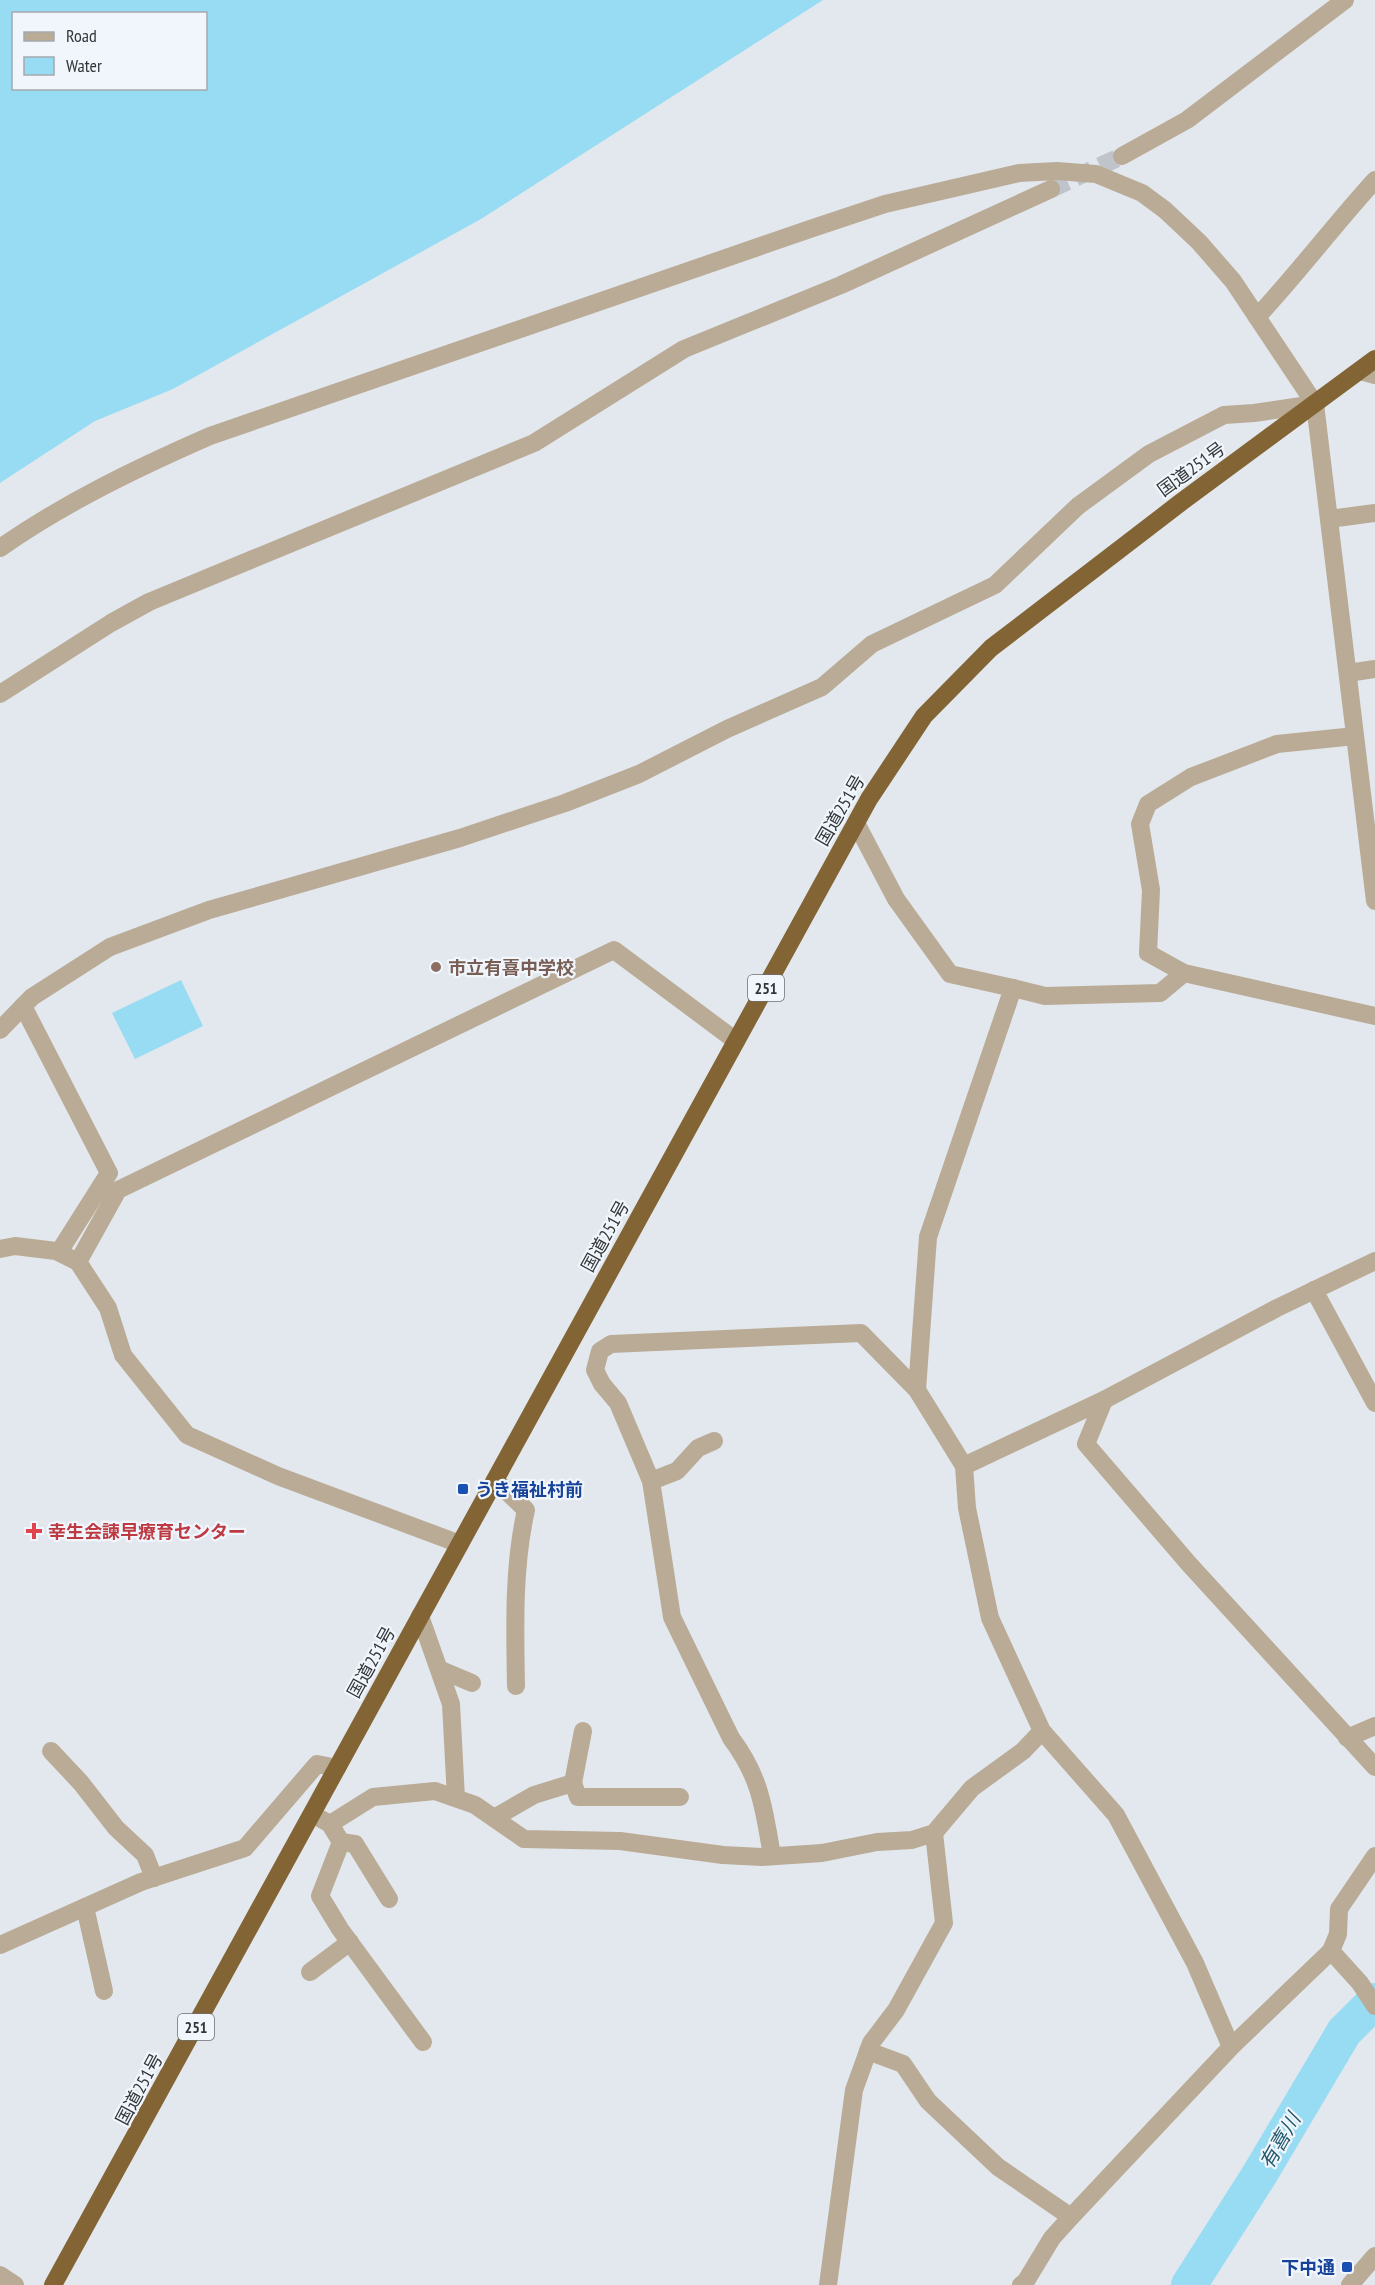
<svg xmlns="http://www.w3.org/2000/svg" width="1375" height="2285" viewBox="0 0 1375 2285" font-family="'PT Sans Narrow','Noto Sans JP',sans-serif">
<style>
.water{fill:#98dcf3;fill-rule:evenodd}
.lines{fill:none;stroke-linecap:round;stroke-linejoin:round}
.river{stroke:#98dcf3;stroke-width:36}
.minor-tunnel{stroke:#bfc4ca;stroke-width:18;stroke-dasharray:18 9;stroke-linecap:butt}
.minor{stroke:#baab96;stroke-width:18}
.highway{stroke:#836535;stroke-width:18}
.education-dot{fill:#8d6e63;stroke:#f0f6fc;stroke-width:2}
.transit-dot{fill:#1a4fb4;stroke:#f0f6fc;stroke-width:2}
.health-dot{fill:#e0444e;stroke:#f0f6fc;stroke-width:2}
.labels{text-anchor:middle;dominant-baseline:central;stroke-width:4.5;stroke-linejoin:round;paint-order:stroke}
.shield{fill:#f0f6fc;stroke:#6c7073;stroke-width:1.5}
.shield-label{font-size:16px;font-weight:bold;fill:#333638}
.street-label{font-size:18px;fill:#333638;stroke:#f0f6fc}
.education-label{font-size:18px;font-weight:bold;fill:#785e54;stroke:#f0f6fc;text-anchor:start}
.transit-label{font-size:18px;font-weight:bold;fill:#164399;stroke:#f0f6fc;text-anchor:start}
.health-label{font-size:18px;font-weight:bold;fill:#be3a42;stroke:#f0f6fc;text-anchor:start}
.water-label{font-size:20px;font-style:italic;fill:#235a6b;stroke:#f0f6fc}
</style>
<rect width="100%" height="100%" fill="#e2e8ee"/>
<g class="water">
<path d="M0 0H823L481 219 173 389 95 421 0 483ZM14 14H206V88H14Z"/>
<path d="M181 980 203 1026 135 1059 112 1013Z"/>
</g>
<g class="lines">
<path class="river" d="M1189 2285 1258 2177 1344 2032 1375 2001"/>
<path class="minor-tunnel" d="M1051 189 1122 156"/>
<g class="minor">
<path d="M1122 156 1187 120 1345 0"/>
<path d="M1257 317C1298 273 1334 225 1375 180"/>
<path d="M1360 371 1375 375"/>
<path d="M1329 519 1375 513"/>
<path d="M0 548C66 502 137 468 210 436L810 229 885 204 1019 173 1057 171 1096 174 1142 193 1165 210 1199 242 1233 281 1315 404 1375 901"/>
<path d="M1348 673 1375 669"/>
<path d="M0 694 111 623 149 602 534 443 684 349 841 285 1051 189"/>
<path d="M1355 736 1277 744 1191 777 1148 804 1140 824 1151 890 1148 953 1184 973 1375 1016"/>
<path d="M856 823 896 899 950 974 1013 988"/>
<path d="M23 1006 109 1173 59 1252"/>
<path d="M0 1030 32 997 110 947 209 910 460 838 565 803 639 774 727 729 822 687 872 644 995 585 1078 506 1149 454 1224 415 1254 413 1315 404"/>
<path d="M0 1249 15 1246 56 1251 78 1262 108 1308 123 1355 187 1435 278 1476 460 1544"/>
<path d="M78 1262 118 1190 614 950 736 1041"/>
<path d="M1314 1290 1375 1403"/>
<path d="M1104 1400 1086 1444 1189 1564 1375 1767"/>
<path d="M964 1466 917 1390 928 1237 1013 988 1045 996 1160 993 1184 973"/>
<path d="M495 1480 526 1510C513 1568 515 1627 516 1686"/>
<path d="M651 1481 677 1471 698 1448 714 1441"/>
<path d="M420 1616 451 1704 456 1798"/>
<path d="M441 1670 472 1683"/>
<path d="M1042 1731 1116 1815 1195 1963 1231 2047"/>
<path d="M1347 1738 1375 1726"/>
<path d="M51 1751 81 1783 116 1828 145 1855 154 1878"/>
<path d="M573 1783 583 1731"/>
<path d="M494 1818 534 1795 573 1783 578 1797H680"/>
<path d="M321 1819 330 1824 341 1842 320 1896 340 1929 423 2042"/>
<path d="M330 1824 373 1797 435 1791 475 1805 524 1839 620 1841 723 1855 762 1857 822 1853 877 1842 912 1840 934 1833 972 1788 1023 1751 1042 1731 990 1618 967 1508 964 1466 1104 1400 1277 1308 1375 1261"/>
<path d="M341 1842 355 1844 389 1899"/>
<path d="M772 1856C764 1809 761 1778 731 1738L672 1617 651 1481 618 1403 602 1384 595 1370 600 1351 611 1344 861 1333 917 1390"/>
<path d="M85 1907 104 1991"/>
<path d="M0 1945 141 1882 245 1848 317 1764 337 1768"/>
<path d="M1331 1951 1360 1983 1375 2006"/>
<path d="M310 1972 350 1942"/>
<path d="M868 2051 903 2064 928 2101 998 2167 1071 2217"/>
<path d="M0 2275 15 2285"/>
<path d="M828 2285 854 2090 871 2043 896 2010 944 1923 934 1833"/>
<path d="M1021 2285 1026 2281 1052 2238 1071 2217 1231 2047 1331 1951 1338 1934 1339 1909 1375 1856"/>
<path d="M1350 2285 1375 2256"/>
</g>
<path class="highway" d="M53 2285 869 799 924 716 991 648 1180 503 1375 359"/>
</g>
<circle class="education-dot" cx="436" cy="967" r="6"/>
<g class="transit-dot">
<rect x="457" y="1483" width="12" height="12" rx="3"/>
<rect x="1341" y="2261" width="12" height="12" rx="3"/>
</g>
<path class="health-dot" d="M31 1522h6v6h6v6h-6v6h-6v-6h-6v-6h6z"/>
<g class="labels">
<g class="shield">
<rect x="748" y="975" width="36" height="26" rx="4.5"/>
<rect x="178" y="2014" width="36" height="26" rx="4.5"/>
</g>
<g class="shield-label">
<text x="766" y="988">251</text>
<text x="196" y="2027">251</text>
</g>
<g class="street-label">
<text transform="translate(1191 469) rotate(-36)">国道251号</text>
<text transform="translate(840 810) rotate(-60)">国道251号</text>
<text transform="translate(605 1236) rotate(-61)">国道251号</text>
<text transform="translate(371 1662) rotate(-61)">国道251号</text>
<text transform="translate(139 2089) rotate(-62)">国道251号</text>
</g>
<g class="education-label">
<text x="448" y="967">市立有喜中学校</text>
</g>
<g class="transit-label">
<text x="475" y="1489">うき福祉村前</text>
<text x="1335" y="2267" text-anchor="end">下中通</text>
</g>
<g class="health-label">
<text x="48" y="1531">幸生会諫早療育センター</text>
</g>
<g class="water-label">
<text transform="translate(1280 2141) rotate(-60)">有喜川</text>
</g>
</g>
<rect x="12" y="12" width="195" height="78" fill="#f0f6fc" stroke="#a4a9ae" stroke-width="1.5"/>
<rect x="24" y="32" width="30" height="9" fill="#baab96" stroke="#a4a9ae" stroke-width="1.5"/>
<text x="66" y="42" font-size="18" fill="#333638">Road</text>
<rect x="24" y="57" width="30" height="18" fill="#98dcf3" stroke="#a4a9ae" stroke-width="1.5"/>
<text x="66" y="72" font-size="18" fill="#333638">Water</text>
</svg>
